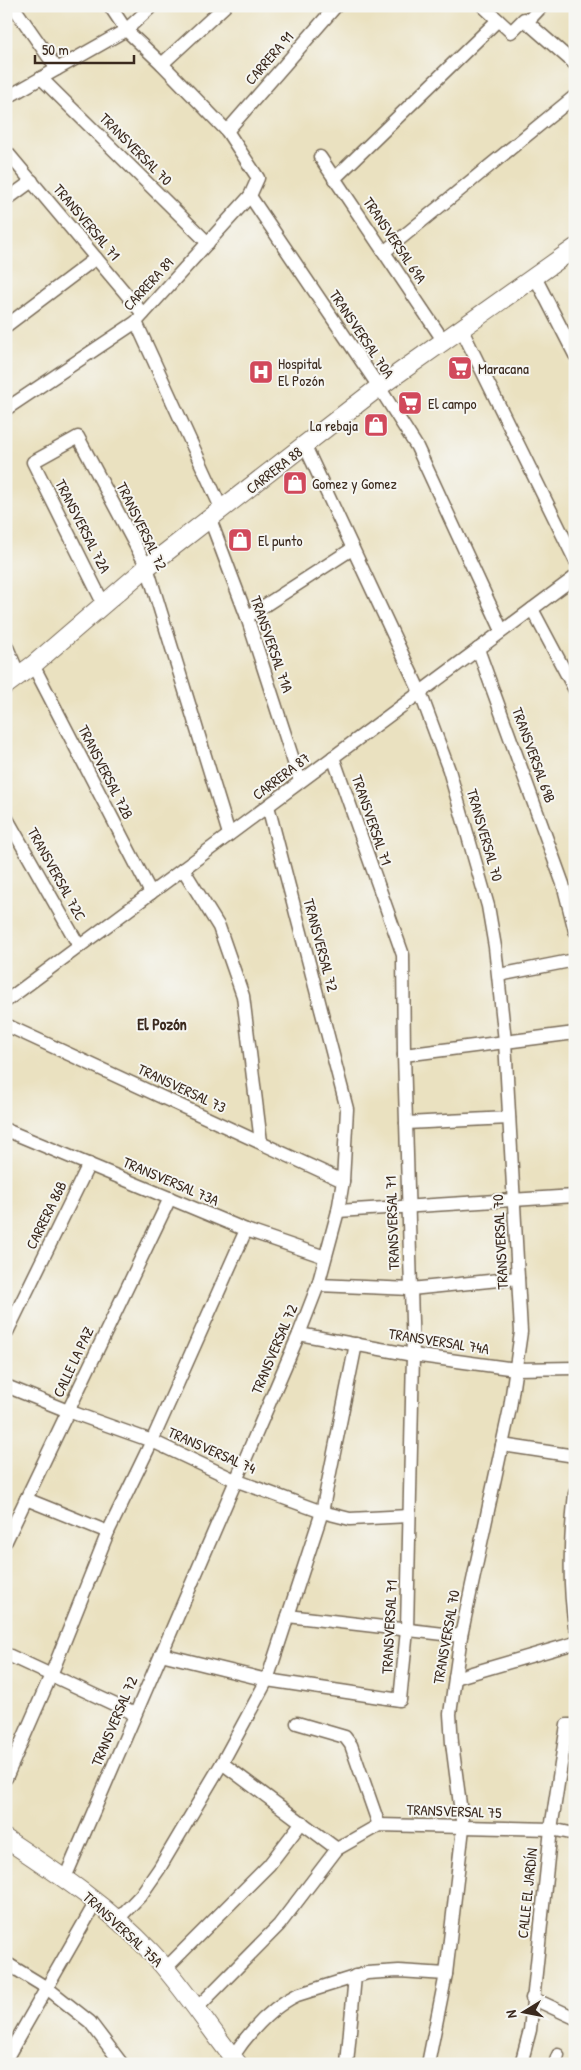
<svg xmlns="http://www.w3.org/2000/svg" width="581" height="2070" viewBox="0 0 581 2070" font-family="'Patrick Hand',sans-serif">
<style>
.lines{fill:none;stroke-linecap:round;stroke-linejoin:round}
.street-casing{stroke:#786a57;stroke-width:15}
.secondary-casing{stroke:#786a57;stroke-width:20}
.street{stroke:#fff;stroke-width:12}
.secondary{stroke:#fff;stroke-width:18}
.labels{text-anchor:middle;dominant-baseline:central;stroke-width:4;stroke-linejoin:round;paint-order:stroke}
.street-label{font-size:15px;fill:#3b2a1e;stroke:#f6f6f2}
.poi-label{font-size:15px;fill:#3b2a1e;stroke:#f6f6f2;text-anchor:start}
.neighbourhood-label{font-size:16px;font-weight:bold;fill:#3b2a1e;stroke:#f6f6f2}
</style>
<rect width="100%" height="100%" fill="#f6f6f2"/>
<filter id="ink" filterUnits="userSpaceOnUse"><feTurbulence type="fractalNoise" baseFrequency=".02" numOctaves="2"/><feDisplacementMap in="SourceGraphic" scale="10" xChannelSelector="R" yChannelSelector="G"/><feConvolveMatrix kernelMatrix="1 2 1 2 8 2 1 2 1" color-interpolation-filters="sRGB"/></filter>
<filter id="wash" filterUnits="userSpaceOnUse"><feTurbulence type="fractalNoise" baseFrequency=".0096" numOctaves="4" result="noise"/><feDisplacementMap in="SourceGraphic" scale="20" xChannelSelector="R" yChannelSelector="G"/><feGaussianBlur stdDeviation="1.12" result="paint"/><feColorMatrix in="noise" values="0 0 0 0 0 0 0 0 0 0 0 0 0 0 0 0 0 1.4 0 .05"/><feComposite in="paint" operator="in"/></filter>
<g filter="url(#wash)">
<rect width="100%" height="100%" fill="#eae1c0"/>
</g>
<g filter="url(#ink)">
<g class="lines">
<defs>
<g id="street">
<path d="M13 6 57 69"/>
<path d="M483 6 498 20"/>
<path d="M527 22 575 64"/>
<path d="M162 64 225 6"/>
<path d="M41 78 208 243"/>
<path d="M6 98 126 30 152 6"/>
<path d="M227 131 336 6"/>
<path d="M6 151 143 314"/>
<path d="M320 157 443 340"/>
<path d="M334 179 498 20 511 32 524 19 527 22 542 6"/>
<path d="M250 196 379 387 417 447 502 631"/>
<path d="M6 200 32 181"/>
<path d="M384 252 575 96"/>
<path d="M535 277 575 355"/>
<path d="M136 322 222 510"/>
<path d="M6 326 96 258"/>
<path d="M461 328 575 560"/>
<path d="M6 409 136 322 250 196 258 178 227 131 162 64 126 30 110 6"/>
<path d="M305 446 420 692 449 770 488 906 495 947 505 1041 521 1332 510 1408 461 1636 455 1678 450 1714 452 1743 463 1828 446 1974 428 2064"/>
<path d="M210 519 247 617 300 781"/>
<path d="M104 605 33 462 78 437 147 567 229 834"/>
<path d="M532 609 575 690"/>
<path d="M247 617 352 549"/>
<path d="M6 645 19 675"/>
<path d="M478 649 563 884 575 931"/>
<path d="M33 665 151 893"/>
<path d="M6 817 79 946"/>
<path d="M183 869 219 927 243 996 261 1142"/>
<path d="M499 975 575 960"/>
<path d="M6 1001 575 577"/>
<path d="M6 1025 343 1181"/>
<path d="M404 1055 575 1033"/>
<path d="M406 1123 509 1118"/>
<path d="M6 1130 246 1230 325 1257"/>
<path d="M338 1211 575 1196"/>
<path d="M318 1285 411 1289 518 1278"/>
<path d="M6 1334 89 1164"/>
<path d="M299 1334 413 1355 516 1369 575 1368"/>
<path d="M6 1386 68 1411 152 1441 235 1480 322 1512 350 1519 409 1516"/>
<path d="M502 1445 575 1456"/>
<path d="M575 1493C570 1538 568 1582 575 1626"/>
<path d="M26 1499 108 1532"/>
<path d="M6 1541 170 1198"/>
<path d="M288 1616 461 1636"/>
<path d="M6 1654 135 1714"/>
<path d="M161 1654 267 1680 400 1700 407 1630 413 1355 404 1055 403 955 333 757"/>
<path d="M455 1678 575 1643"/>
<path d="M297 1723 345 1737 351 1745 379 1825"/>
<path d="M222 1763 337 1849"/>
<path d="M6 1778 51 1675 108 1532 152 1441 246 1230"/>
<path d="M65 1878 299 1334 318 1285 338 1211 343 1181 347 1109 268 806"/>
<path d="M117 1920 141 1895 159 1869 222 1763 267 1680 322 1512 356 1344"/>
<path d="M6 1963 47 1988 90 2022 122 2064"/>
<path d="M166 1968 269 1865 302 1822"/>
<path d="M532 1998 575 2018"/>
<path d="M196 2009 279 1925 337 1849 379 1825 551 1829 575 1834"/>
<path d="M6 2059 96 1902"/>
<path d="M225 2064C233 2057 237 2050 243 2042 257 2024 276 2005 297 1995L367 1973 399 1971 446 1974"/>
<path d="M347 2064 355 1976"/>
<path d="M521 2064 530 2030 551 1829 567 1725H575"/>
<path d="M555 2064 558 2055"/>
</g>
<g id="secondary">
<path d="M6 685 33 665 147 567 379 387 575 248"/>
<path d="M6 1839C57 1873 109 1907 151 1952 183 1986 208 2027 238 2064"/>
</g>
</defs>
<use href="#street" class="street-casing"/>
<use href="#secondary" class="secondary-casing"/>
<use href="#street" class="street"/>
<use href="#secondary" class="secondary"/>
</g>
</g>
<defs>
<symbol id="supermarket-square" viewBox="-11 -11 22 22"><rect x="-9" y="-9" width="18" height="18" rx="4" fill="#d1495b" stroke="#f6f6f2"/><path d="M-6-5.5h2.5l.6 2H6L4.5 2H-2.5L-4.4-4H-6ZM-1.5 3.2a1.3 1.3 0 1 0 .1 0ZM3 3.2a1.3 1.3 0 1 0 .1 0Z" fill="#fff"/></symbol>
<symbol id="hospital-square" viewBox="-11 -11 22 22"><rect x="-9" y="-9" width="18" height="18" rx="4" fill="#d1495b" stroke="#f6f6f2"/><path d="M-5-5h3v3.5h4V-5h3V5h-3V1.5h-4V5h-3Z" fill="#fff"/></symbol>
<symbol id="shop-square" viewBox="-11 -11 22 22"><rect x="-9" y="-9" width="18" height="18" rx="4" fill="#d1495b" stroke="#f6f6f2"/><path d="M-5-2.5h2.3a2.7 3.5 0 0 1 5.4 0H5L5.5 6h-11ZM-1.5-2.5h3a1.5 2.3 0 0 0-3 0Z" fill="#fff"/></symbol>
</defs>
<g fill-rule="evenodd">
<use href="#supermarket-square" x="446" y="354" width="28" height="28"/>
<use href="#hospital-square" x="247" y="358" width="28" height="28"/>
<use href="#supermarket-square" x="396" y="389" width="28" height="28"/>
<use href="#shop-square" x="362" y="411" width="28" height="28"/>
<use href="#shop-square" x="281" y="469" width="28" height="28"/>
<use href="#shop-square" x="226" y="526" width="28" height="28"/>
</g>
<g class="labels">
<g class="street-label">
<text transform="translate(269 58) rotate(-49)">CARRERA 91</text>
<text transform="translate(136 149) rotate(45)">TRANSVERSAL 70</text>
<text transform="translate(87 222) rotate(50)">TRANSVERSAL 71</text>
<text transform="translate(395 240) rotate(56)">TRANSVERSAL 69A</text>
<text transform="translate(148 284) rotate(-47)">CARRERA 89</text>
<text transform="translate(362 334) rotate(56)">TRANSVERSAL 70A</text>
<text transform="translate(274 470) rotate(-38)">CARRERA 88</text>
<text transform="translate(83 526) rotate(63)">TRANSVERSAL 72A</text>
<text transform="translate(142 526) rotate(64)">TRANSVERSAL 72</text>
<text transform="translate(272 644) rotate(71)">TRANSVERSAL 71A</text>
<text transform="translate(534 755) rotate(70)">TRANSVERSAL 69B</text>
<text transform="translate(106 772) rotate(63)">TRANSVERSAL 72B</text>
<text transform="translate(281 776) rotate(-37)">CARRERA 87</text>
<text transform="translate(372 820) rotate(71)">TRANSVERSAL 71</text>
<text transform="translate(485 835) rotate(74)">TRANSVERSAL 70</text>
<text transform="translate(57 874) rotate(61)">TRANSVERSAL 72C</text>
<text transform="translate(321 945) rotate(75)">TRANSVERSAL 72</text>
<text transform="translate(182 1088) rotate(25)">TRANSVERSAL 73</text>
<text transform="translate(171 1181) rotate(23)">TRANSVERSAL 73A</text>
<text transform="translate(46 1215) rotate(-64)">CARRERA 86B</text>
<text transform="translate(392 1223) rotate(-92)">TRANSVERSAL 71</text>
<text transform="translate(500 1242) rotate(-93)">TRANSVERSAL 70</text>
<text transform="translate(439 1341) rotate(9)">TRANSVERSAL 74A</text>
<text transform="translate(274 1349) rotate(-67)">TRANSVERSAL 72</text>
<text transform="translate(73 1362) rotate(-65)">CALLE LA PAZ</text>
<text transform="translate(212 1450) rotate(24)">TRANSVERSAL 74</text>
<text transform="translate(389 1627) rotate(-87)">TRANSVERSAL 71</text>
<text transform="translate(446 1637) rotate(-80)">TRANSVERSAL 70</text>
<text transform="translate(114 1721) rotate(-67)">TRANSVERSAL 72</text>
<text transform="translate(454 1811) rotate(2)">TRANSVERSAL 75</text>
<text transform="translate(527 1893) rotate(-84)">CALLE EL JARDÍN</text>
<text transform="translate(123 1929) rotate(43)">TRANSVERSAL 75A</text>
</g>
<g class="poi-label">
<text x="278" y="363">Hospital<tspan x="278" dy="17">El Pozón</tspan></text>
<text x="478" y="368">Maracana</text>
<text x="428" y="403">El campo</text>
<text x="358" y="425" text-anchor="end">La rebaja</text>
<text x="312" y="483">Gomez y Gomez</text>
<text x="258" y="540">El punto</text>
</g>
<g class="neighbourhood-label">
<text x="162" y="1024">El Pozón</text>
</g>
</g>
<rect width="581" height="2070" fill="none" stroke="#f6f6f2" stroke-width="25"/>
<g transform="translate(524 2012) rotate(260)" stroke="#f6f6f2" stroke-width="4" paint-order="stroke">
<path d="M0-4L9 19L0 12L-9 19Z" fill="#3b2a1e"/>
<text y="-8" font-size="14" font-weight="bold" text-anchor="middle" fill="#3b2a1e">N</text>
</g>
<path d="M35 55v8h99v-8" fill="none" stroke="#3b2a1e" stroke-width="2.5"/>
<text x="42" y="55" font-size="15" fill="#3b2a1e" stroke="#f6f6f2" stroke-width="4" paint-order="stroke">50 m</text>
</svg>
